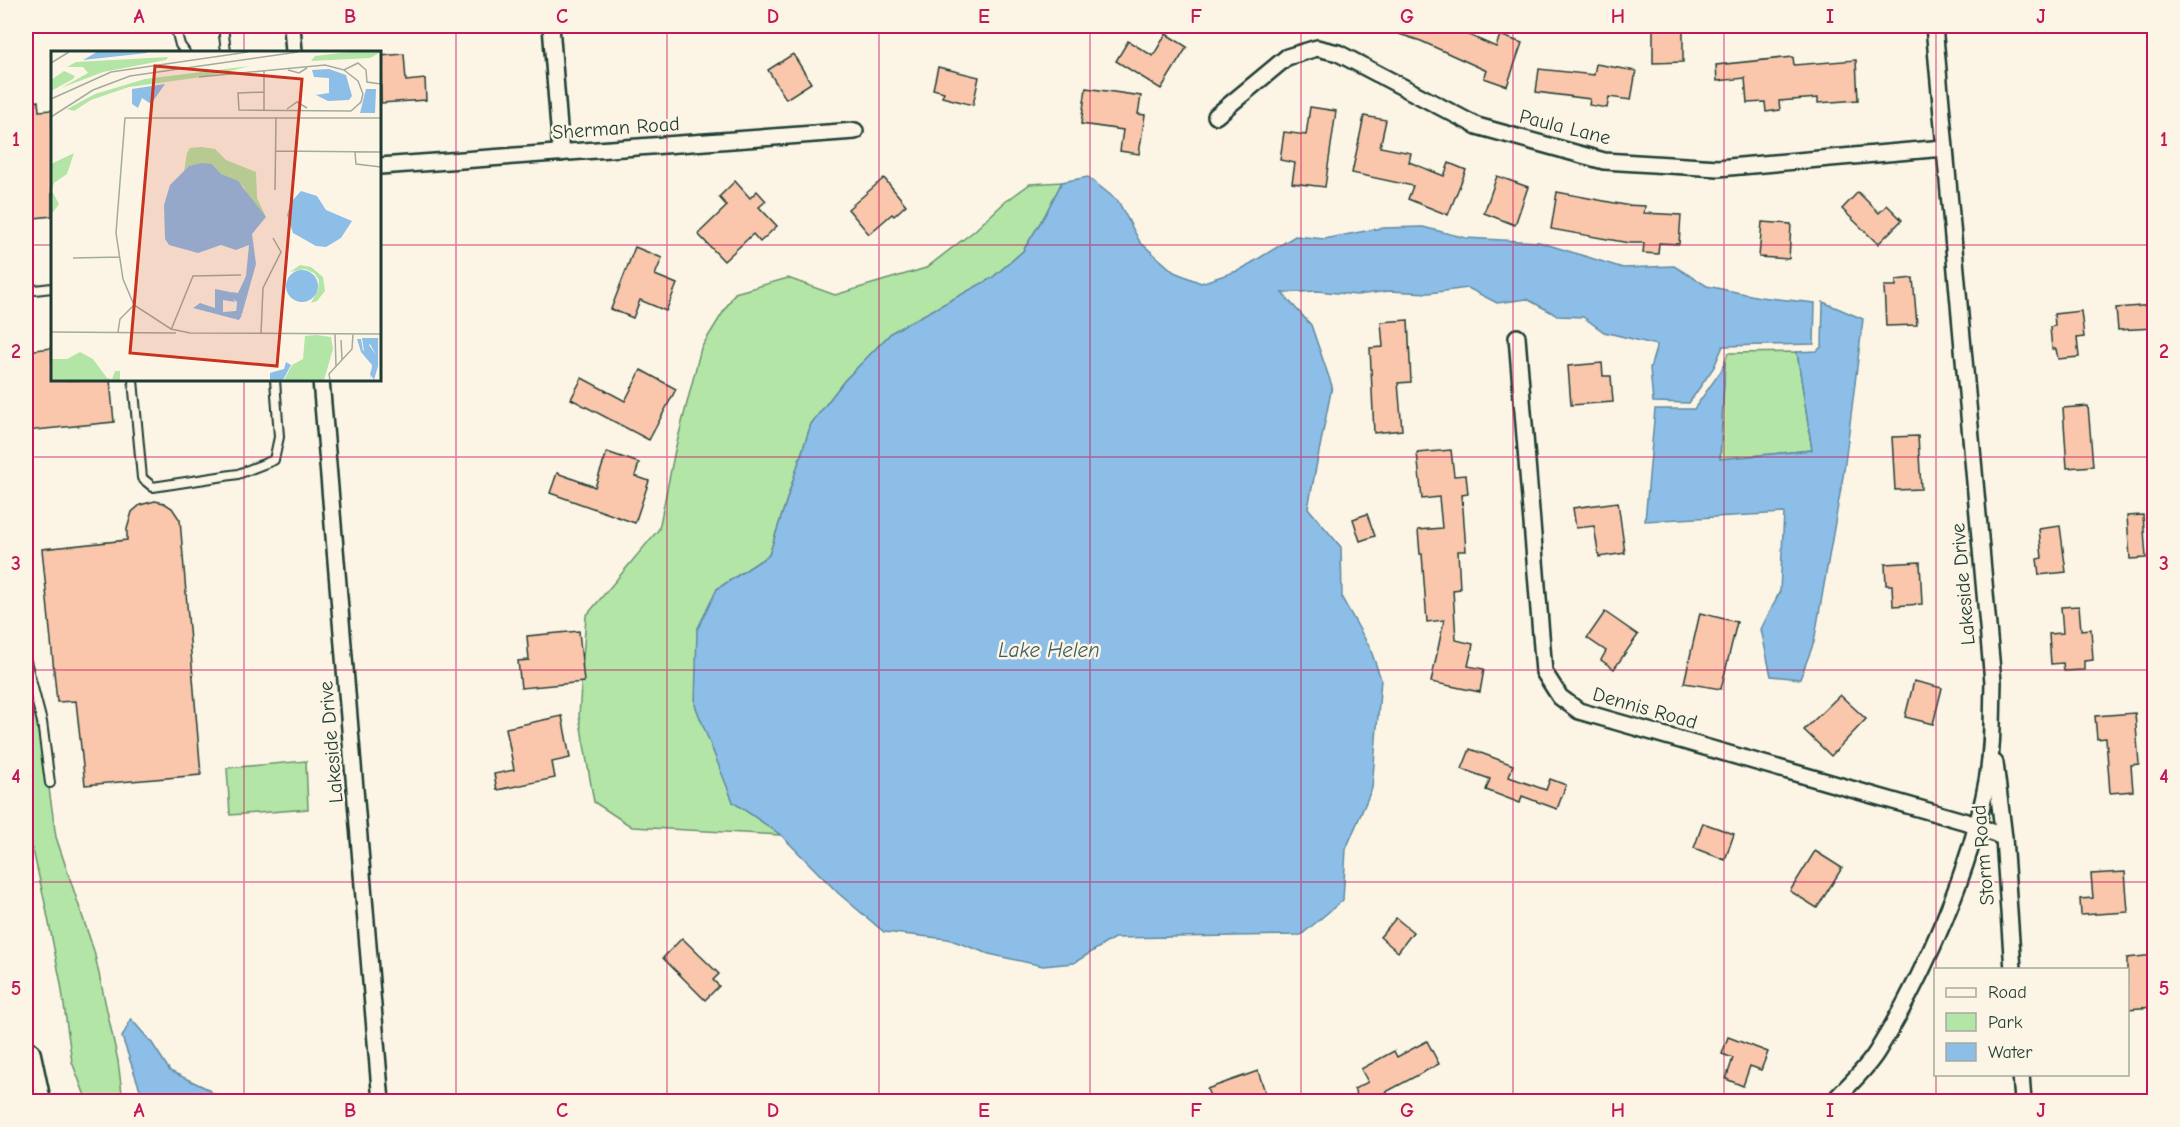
<svg xmlns="http://www.w3.org/2000/svg" width="2180" height="1127" viewBox="0 0 2180 1127" font-family="'Comic Neue',sans-serif">
<style>
.green{fill:#b3e5a6;stroke:#69916d;stroke-width:1.5}
.water{fill:#8cbee8;stroke:#608aa0;stroke-width:1.5}
.building{fill:#fbc7ac;stroke:#1f3d34;stroke-width:1.5}
.lines{fill:none;stroke-linecap:round;stroke-linejoin:round}
.service-casing{stroke:#1f3d34;stroke-width:12}
.minor-casing{stroke:#1f3d34;stroke-width:20}
.motorway-casing{stroke:#1f3d34;stroke-width:33}
.service{stroke:#fcf5e5;stroke-width:8}
.minor{stroke:#fcf5e5;stroke-width:15}
.motorway{stroke:#fcf5e5;stroke-width:28}
.grid{fill:none;stroke:#c2185b;stroke-width:1.5;stroke-opacity:0.55}
.labels{text-anchor:middle;dominant-baseline:central;stroke-width:5;stroke-linejoin:round;paint-order:stroke}
.street-label{font-size:20px;fill:#1f3d34;stroke:#fcf5e5}
.water-label{font-size:21px;font-style:italic;fill:#3a5d61;stroke:#fcf5e5}
.inset-road{fill:none;stroke:#a4ab9e;stroke-width:1.5}
.view{fill:#c8321e;fill-opacity:0.15;stroke:#c8321e;stroke-width:3}
.inset-edge{fill:none;stroke:#1f3d34;stroke-width:3}
.neatline{fill:none;stroke:#c2185b;stroke-width:2}
.grid-label{font-size:20px;text-anchor:middle;font-weight:bold;fill:#c2185b}
</style>
<rect width="100%" height="100%" fill="#fcf5e5"/>
<filter id="ink" filterUnits="userSpaceOnUse"><feTurbulence type="fractalNoise" baseFrequency=".0167" numOctaves="2"/><feDisplacementMap in="SourceGraphic" scale="12" xChannelSelector="R" yChannelSelector="G"/><feConvolveMatrix kernelMatrix="1 2 1 2 8 2 1 2 1" color-interpolation-filters="sRGB"/></filter>
<g filter="url(#ink)">
<g class="green">
<path d="M1062 182 1045 215 1023 251 992 278 892 332 844 381 811 424 769 555 717 589 733 802 781 835 632 827 594 802 579 716 586 616 659 529 675 450 701 348 735 293 788 278 835 295 926 268 974 231 1005 202 1030 184Z"/>
<path d="M1797 352 1812 450 1720 459 1725 361 1728 353Z"/>
<path d="M26 666 38 712 56 837 94 951 118 1061 123 1101H87L72 1062 61 984 46 908 26 819Z"/>
<path d="M306 761 308 809 230 815 227 768Z"/>
</g>
<g class="water">
<path d="M1088 177 1118 201 1140 242 1174 272 1201 283 1240 270 1295 236 1324 239 1381 228 1423 227 1466 238 1539 242 1623 268 1674 266 1707 286 1760 297 1815 303 1814 344 1723 346 1714 367 1689 403 1653 402 1650 368 1657 345 1604 332 1583 317 1558 316 1527 299 1497 303 1468 288 1429 293 1389 291 1357 295 1317 291 1282 293 1311 325 1332 386 1308 508 1341 547 1342 598 1370 648 1381 679 1372 788 1346 849 1343 900 1301 935 1114 938 1074 963 1043 966 989 954 948 939 884 932 838 893 781 835 733 802 695 705 697 630 717 589 769 555 811 424 844 381 892 332 992 278 1023 251 1045 215 1062 182Z"/>
<path d="M1823 302 1863 319 1844 471 1814 642 1800 679 1771 676 1761 629 1780 591 1784 513 1645 521 1655 409H1694L1721 371 1725 361 1720 459 1812 450 1797 352 1817 351 1822 346Z"/>
<path d="M131 1019 152 1043 170 1071 206 1088 224 1101H144L122 1037Z"/>
</g>
<g class="building">
<path d="M1381 26H1448L1496 47 1500 35 1522 43 1507 86 1484 78 1487 71 1421 41 1380 28Z"/>
<path d="M1653 26H1683V62L1653 63Z"/>
<path d="M1166 34 1187 47 1161 89 1116 61 1128 41 1153 56Z"/>
<path d="M404 54 406 81 425 79 426 100 381 103 380 56Z"/>
<path d="M793 54 811 83 786 99 768 70Z"/>
<path d="M1793 57 1794 65 1856 60 1858 100 1818 103V98L1779 101 1780 110 1766 112 1765 102 1747 103 1745 78 1717 81 1716 65Z"/>
<path d="M1596 64 1636 71 1631 100 1609 97 1607 108 1589 105 1590 99 1536 92 1539 69 1594 75Z"/>
<path d="M938 67 979 77 973 105 942 97 944 92 933 89Z"/>
<path d="M1086 88 1141 96 1138 114 1145 115 1139 154 1120 151 1123 130 1081 124Z"/>
<path d="M38 101 39 111 52 110V216L26 219V102Z"/>
<path d="M1310 107 1336 111 1325 187 1292 183 1295 163 1280 160 1284 132 1306 135Z"/>
<path d="M1364 116 1386 120 1380 147 1411 153 1409 162 1444 176 1449 163 1466 170 1448 215 1408 199 1413 186 1352 173Z"/>
<path d="M1497 176 1528 187 1515 225 1484 213Z"/>
<path d="M884 178 906 205 894 216 892 214 869 234 848 209Z"/>
<path d="M735 181 750 198 757 191 766 201 759 207 777 226 760 242 753 234 724 261 698 234 727 206 719 197Z"/>
<path d="M1557 192 1625 205 1645 206 1644 213 1681 215 1679 244 1659 243 1658 254 1643 253 1644 243H1629L1551 229Z"/>
<path d="M1858 192 1879 213 1887 205 1902 220 1878 244 1842 209Z"/>
<path d="M1762 222 1791 224 1789 259 1759 257Z"/>
<path d="M635 247 662 258 655 275 677 284 666 311 640 300 633 318 611 309Z"/>
<path d="M1913 278 1917 325 1886 326 1884 286H1896V280Z"/>
<path d="M2153 305 2154 328 2118 330 2116 308Z"/>
<path d="M2081 311 2084 337 2077 338 2079 357 2058 359 2056 349H2052L2050 327 2055 326 2054 314Z"/>
<path d="M1408 320 1411 382 1398 383 1402 430 1374 433 1370 348 1383 347 1381 322Z"/>
<path d="M52 348V380H110L114 422 26 431V351Z"/>
<path d="M1602 363 1603 376H1611L1613 402 1571 405 1568 366Z"/>
<path d="M641 370 676 389 649 440 571 399 582 378 625 401Z"/>
<path d="M2088 406 2093 466 2067 468 2063 408Z"/>
<path d="M1918 436 1921 489 1895 490 1892 437Z"/>
<path d="M1451 450 1454 476 1466 475 1468 494 1462 495 1466 551H1458L1460 589 1453 590 1456 640 1473 644 1468 666 1484 669 1480 692 1431 682 1444 620 1427 622 1422 554H1420L1418 530 1442 528 1439 497 1422 499 1417 453Z"/>
<path d="M607 452 639 463 635 476 649 481 635 523 550 493 557 473 595 487Z"/>
<path d="M155 501 164 503 172 508 180 520 201 775 85 785 76 701 57 702 42 549 127 540V529L132 512 140 505Z"/>
<path d="M1618 502 1625 553 1599 557 1594 526 1576 528 1573 508Z"/>
<path d="M1367 514 1375 536 1360 541 1353 519Z"/>
<path d="M2143 515 2146 558 2130 559 2127 516Z"/>
<path d="M2060 526 2066 572 2039 575 2037 559 2042 558 2039 529Z"/>
<path d="M1920 562 1922 604 1893 606 1892 585H1886L1885 564Z"/>
<path d="M2079 606 2081 630 2091 629 2093 660 2084 661V670L2064 671 2063 663 2051 664 2049 634 2063 633 2061 607Z"/>
<path d="M1605 612 1638 635 1614 669 1601 660 1606 651 1587 638Z"/>
<path d="M1700 613 1737 622 1721 689 1684 683Z"/>
<path d="M579 631 584 682 521 688 518 661 529 660 527 636Z"/>
<path d="M1914 681 1942 688 1933 724 1905 717Z"/>
<path d="M1840 695 1866 719 1831 756 1804 730Z"/>
<path d="M2135 713 2139 764 2131 765 2133 791 2110 793 2106 738 2097 739 2095 716Z"/>
<path d="M562 716 570 758 552 762 555 778 497 790 494 774 514 770 506 728Z"/>
<path d="M1470 749 1513 765 1509 777 1546 790 1550 779 1566 785 1557 809 1522 796 1520 803 1486 790 1490 779 1462 769Z"/>
<path d="M1703 823 1734 834 1725 860 1694 848Z"/>
<path d="M1815 851 1842 868 1817 908 1790 891Z"/>
<path d="M2125 872 2128 912 2081 915 2080 899 2093 898 2091 874Z"/>
<path d="M1396 918 1413 932 1398 952 1380 937Z"/>
<path d="M682 938 719 974 713 980 719 986 705 1000 663 958Z"/>
<path d="M2154 955V981H2152L2154 1007 2127 1009V958Z"/>
<path d="M1728 1037 1768 1052 1761 1070 1750 1066 1743 1086 1726 1079 1733 1058 1722 1054Z"/>
<path d="M1427 1041 1439 1064 1369 1101H1360L1354 1089 1368 1082 1361 1069 1394 1051 1397 1057Z"/>
<path d="M1258 1071 1267 1098 1257 1101H1212L1207 1089Z"/>
</g>
<g class="lines">
<defs>
<g id="service">
<path d="M175 26 180 45 185 52"/>
<path d="M223 26 226 52"/>
<path d="M26 291 52 288"/>
<path d="M133 380 142 478 153 487 238 474 274 460 279 437 275 380"/>
<path d="M26 661 42 722 50 783"/>
</g>
<g id="minor">
<path d="M292 26 294 52"/>
<path d="M551 26 561 153"/>
<path d="M1216 116 1287 57 1317 48 1338 53 1477 126 1604 161 1718 168 1944 148"/>
<path d="M380 166 855 131"/>
<path d="M1517 337 1544 672 1560 697 1579 711 1977 825 2004 838"/>
<path d="M321 380 381 1102"/>
<path d="M1995 763 2004 838 2013 970"/>
<path d="M2021 1074 2023 1102"/>
<path d="M1833 1102C1848 1085 1867 1069 1878 1050 1925 974 1971 869 1987 781 1993 749 1992 715 1993 682L1934 26"/>
</g>
<path id="motorway" d="M26 1055 36 1102"/>
</defs>
<use href="#service" class="service-casing"/>
<use href="#minor" class="minor-casing"/>
<use href="#motorway" class="motorway-casing"/>
<use href="#service" class="service"/>
<use href="#minor" class="minor"/>
<use href="#motorway" class="motorway"/>
</g>
</g>
<path class="grid" d="M244 26V52M456 26V1102M667 26V1102M879 26V1102M1090 26V1102M1301 26V1102M1513 26V1102M1724 26V1102M1936 26V970M26 245H52M380 245H2154M244 380V1102M26 457H2154M26 670H2154M26 882H2154M1936 1074V1102"/>
<g class="labels">
<g class="street-label">
<text transform="translate(1565 127) rotate(14)">Paula Lane</text>
<text transform="translate(616 128) rotate(-4)">Sherman Road</text>
<text transform="translate(1963 584) rotate(-95)">Lakeside Drive</text>
<text transform="translate(1645 708) rotate(16)">Dennis Road</text>
<text transform="translate(331 742) rotate(-95)">Lakeside Drive</text>
<text transform="translate(1983 855) rotate(-95)">Storm Road</text>
</g>
<g class="water-label">
<text x="1049" y="650">Lake Helen</text>
</g>
</g>
<g transform="translate(51 51)">
<rect width="330" height="330" fill="#fcf5e5"/>
<path d="M298 1H330L319 7 260 10 264 5ZM117 6 115 9 52 21 10 37 37 22 32 16H16L25 11ZM199 15 158 25 78 36 40 49 23 60 16 58 44 43 94 28ZM13 20 24 25 22 28 0 40V29ZM151 96 164 98 175 109 205 121 206 147 215 166 207 160 192 135 170 123 161 113 138 115 133 121 136 102 139 97ZM23 102 16 123 3 132 1 140 8 153 0 164V113ZM249 214 260 216 272 226 274 240 266 250 260 252 267 239 268 229 263 222 254 218 239 221ZM265 284 280 286 282 298 273 329H233L241 314 252 308 254 285ZM29 301 42 308 56 327 61 328 64 320H69V329H0V308H16Z" fill="#b3e5a6"/>
<path d="M46 1H96V2L32 9ZM278 18 295 24 301 45 298 49 277 50 265 44 278 42V27L263 26 261 19ZM114 33 100 53 91 47 87 57 81 53V38ZM315 38H325L324 62H309ZM151 112 161 113 170 123 187 130 215 166 201 183 205 213 191 263H185L186 251 179 245 180 241 187 242 195 225 198 194 185 199 170 194 147 202 118 194 114 188 113 154 119 134 138 115ZM250 140 266 145 275 159 301 170 290 187 275 196 265 195 242 182 236 164 240 151ZM235 235a16 16 0 1 1 32 0a16 16 0 1 1-32 0ZM164 238 179 241 184 251 172 249V261L185 260 191 264 188 269 142 257 149 252 164 257ZM311 287H327V315L323 329 319 323 325 304 319 293 313 300ZM306 288H310L312 300 318 294 325 304 319 329 321 314 310 301ZM235 311 240 314 232 329H219V322L233 318Z" fill="#8cbee8"/>
<path class="inset-road" d="M0 12 18 1M213 19V60M237 19 248 22 256 17M148 26 274 14 293 19 307 12 315 19 316 31 330 33M213 41 187 42 188 59 300 60 310 51 312 43 307 30 293 19M0 48 60 21 197 1M236 58 246 51 256 57M0 66 42 39 79 25 247 1M225 100 330 101M304 101 305 113 330 116M224 139 225 66M22 207 69 206M330 269V317M120 279 142 225 190 224M0 281 125 282M67 281 69 268 83 254M210 282 212 237 230 201 222 187M284 282 285 315M330 283 139 282 120 278 83 254 72 228 65 182 74 67H330M290 289 291 309M279 329 278 323 301 298 302 283"/>
<path class="view" d="M104 15 251 28 226 315 79 302Z"/>
<rect width="330" height="330" class="inset-edge"/>
</g>
<rect width="2180" height="1127" fill="none" stroke="#fcf5e5" stroke-width="66"/>
<rect x="1934" y="968" width="195" height="108" fill="#fcf5e5" stroke="#a4ab9e" stroke-width="1.5"/>
<rect x="1946" y="988" width="30" height="9" fill="#fcf5e5" stroke="#a4ab9e" stroke-width="1.5"/>
<text x="1988" y="998" font-size="18" fill="#1f3d34">Road</text>
<rect x="1946" y="1013" width="30" height="18" fill="#b3e5a6" stroke="#a4ab9e" stroke-width="1.5"/>
<text x="1988" y="1028" font-size="18" fill="#1f3d34">Park</text>
<rect x="1946" y="1043" width="30" height="18" fill="#8cbee8" stroke="#a4ab9e" stroke-width="1.5"/>
<text x="1988" y="1058" font-size="18" fill="#1f3d34">Water</text>
<rect x="33" y="33" width="2114" height="1061" class="neatline"/>
<g class="grid-label">
<text x="139" y="23">A</text>
<text x="350" y="23">B</text>
<text x="562" y="23">C</text>
<text x="773" y="23">D</text>
<text x="984" y="23">E</text>
<text x="1196" y="23">F</text>
<text x="1407" y="23">G</text>
<text x="1618" y="23">H</text>
<text x="1830" y="23">I</text>
<text x="2041" y="23">J</text>
<text x="16" y="146">1</text>
<text x="2164" y="146">1</text>
<text x="16" y="358">2</text>
<text x="2164" y="358">2</text>
<text x="16" y="570">3</text>
<text x="2164" y="570">3</text>
<text x="16" y="783">4</text>
<text x="2164" y="783">4</text>
<text x="16" y="995">5</text>
<text x="2164" y="995">5</text>
<text x="139" y="1117">A</text>
<text x="350" y="1117">B</text>
<text x="562" y="1117">C</text>
<text x="773" y="1117">D</text>
<text x="984" y="1117">E</text>
<text x="1196" y="1117">F</text>
<text x="1407" y="1117">G</text>
<text x="1618" y="1117">H</text>
<text x="1830" y="1117">I</text>
<text x="2041" y="1117">J</text>
</g>
</svg>
